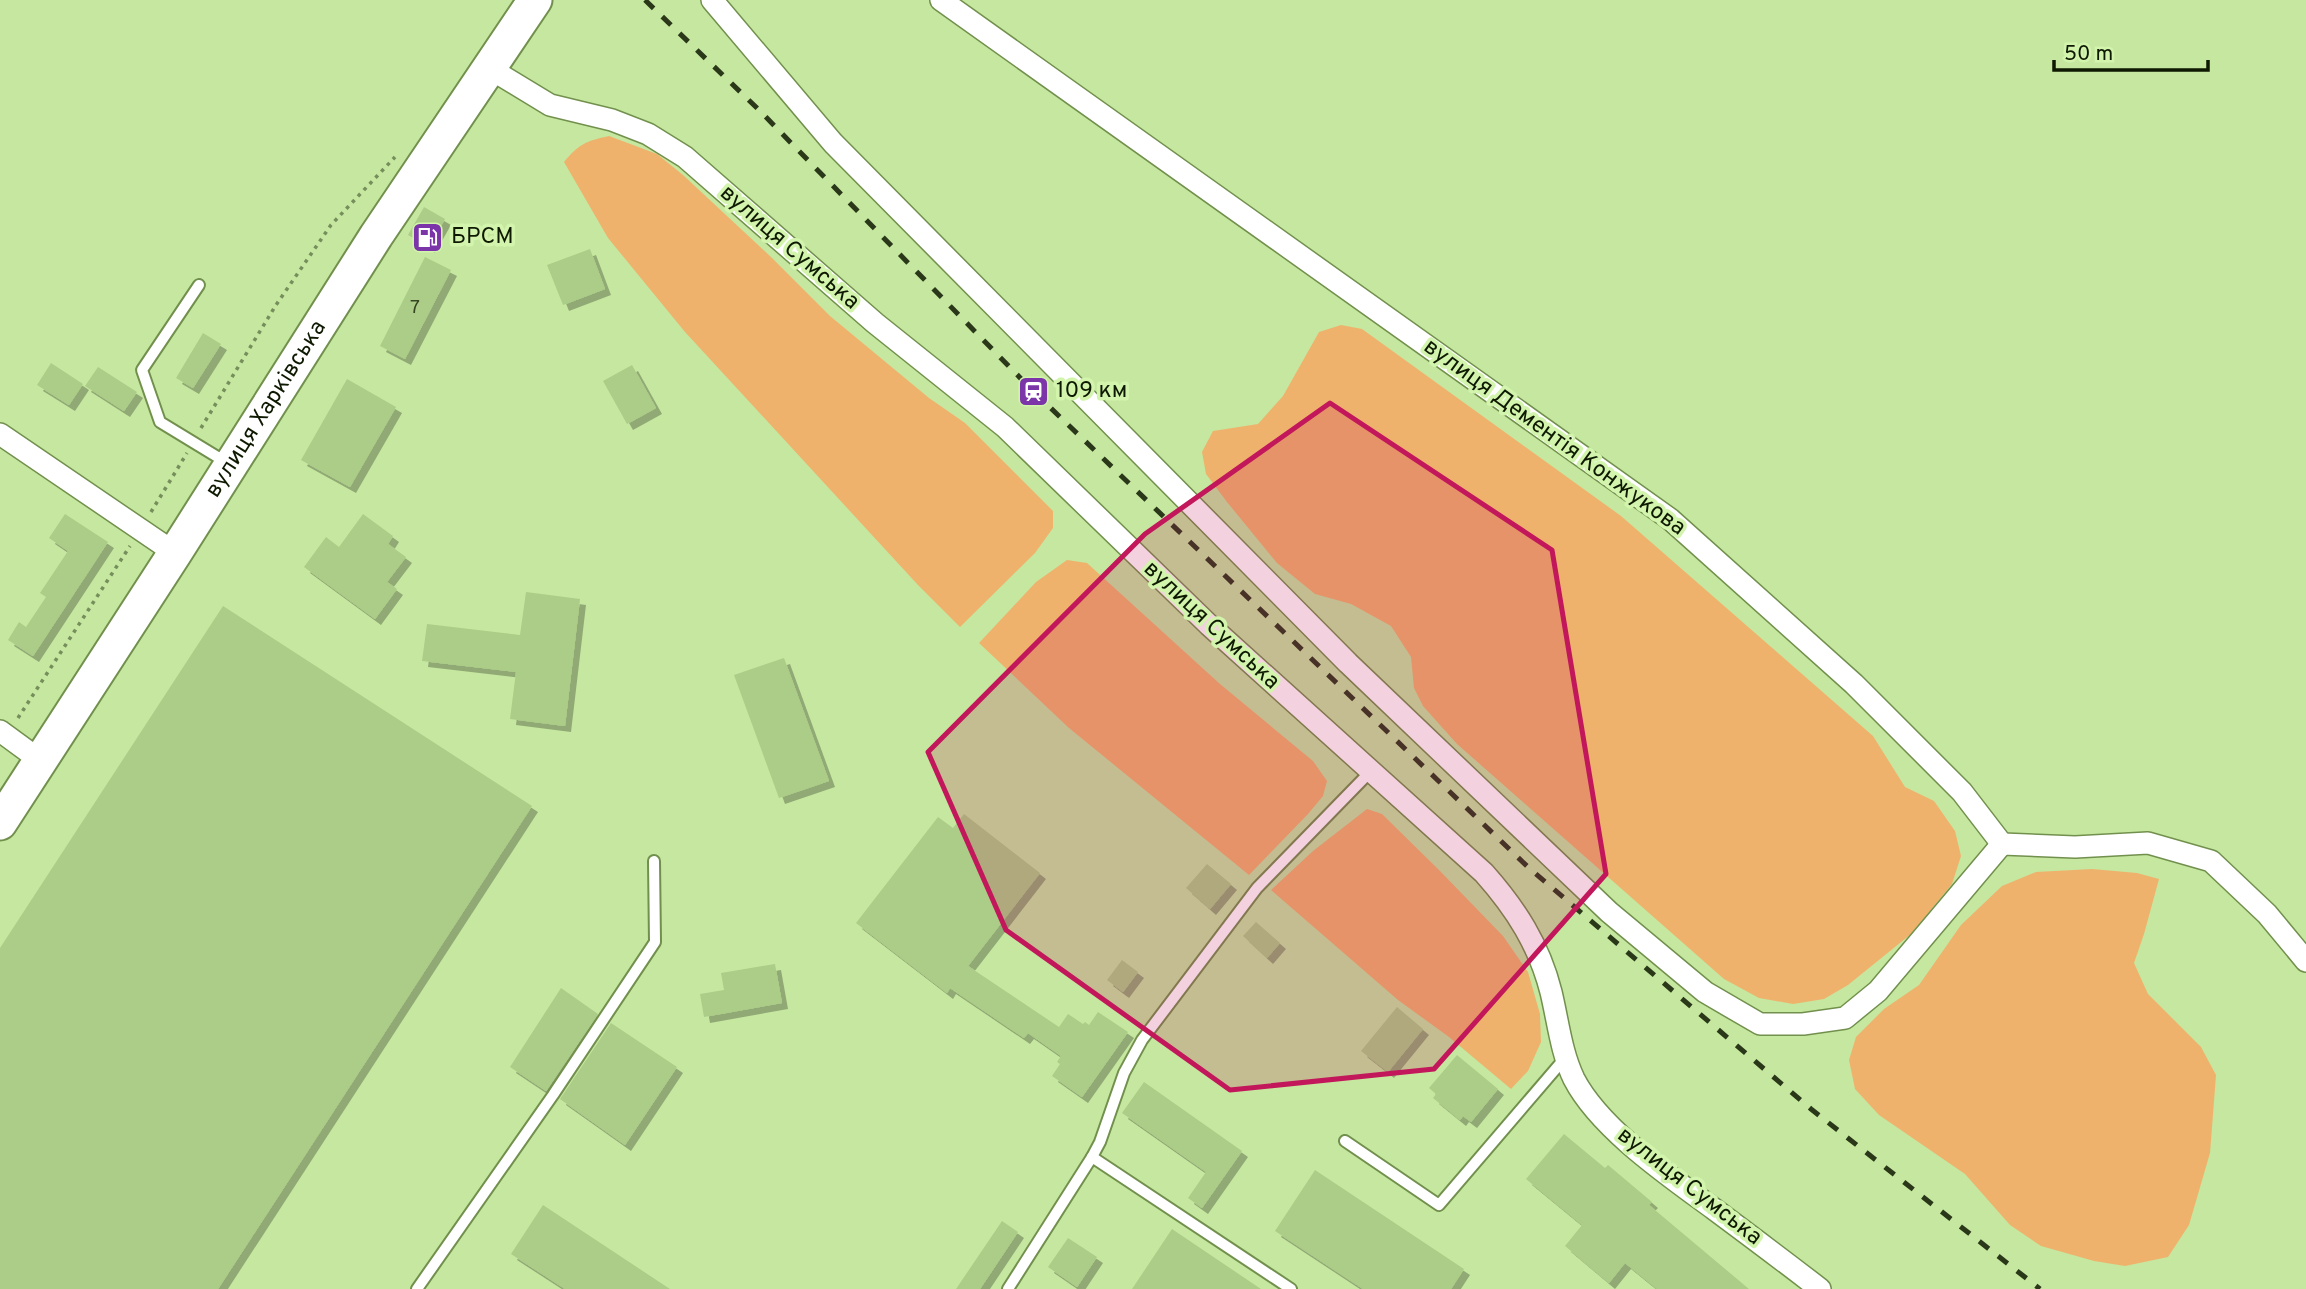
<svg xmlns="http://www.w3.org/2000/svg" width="2306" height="1289" viewBox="0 0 2306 1289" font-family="Overpass,sans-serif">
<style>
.green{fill:#efb26d}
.building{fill:#accd87;filter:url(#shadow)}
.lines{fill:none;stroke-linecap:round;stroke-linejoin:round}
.lane-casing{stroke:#72904d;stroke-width:14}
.street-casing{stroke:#72904d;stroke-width:24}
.primary-casing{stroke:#72904d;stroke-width:37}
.path{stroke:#768e5b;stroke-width:3.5;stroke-dasharray:3.5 5;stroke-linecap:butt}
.lane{stroke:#fff;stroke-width:10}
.street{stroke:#fff;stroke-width:21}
.primary{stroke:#fff;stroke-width:33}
.rail{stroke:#2a3819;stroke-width:5;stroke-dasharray:12 12;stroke-linecap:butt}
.marked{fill:#c2185b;fill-opacity:0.2;stroke:#c2185b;stroke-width:5;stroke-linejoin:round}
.labels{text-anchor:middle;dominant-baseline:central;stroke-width:7;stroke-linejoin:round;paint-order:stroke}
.number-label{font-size:19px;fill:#364622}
.poi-label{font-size:23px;fill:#0e1901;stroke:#d2f4ac;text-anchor:start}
.street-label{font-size:23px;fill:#0e1901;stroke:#d2f4ac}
</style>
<defs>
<filter id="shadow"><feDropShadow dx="6" dy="6" stdDeviation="0" flood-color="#0004"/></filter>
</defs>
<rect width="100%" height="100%" fill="#c5e79f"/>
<g class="green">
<path d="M609 136 657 154 683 175 771 257 830 316 929 398 965 423 1053 511V528L1035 553 960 627 918 585 685 332 608 238 564 162C579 144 586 141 609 136Z"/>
<path d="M1341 325 1362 329 1621 516 1873 736 1905 787 1934 801 1955 831 1961 856 1952 884 1911 934 1848 985 1824 999 1793 1004 1759 998 1724 979 1457 744 1423 706 1414 688 1411 657 1391 626 1351 604 1315 594 1277 563 1227 502 1206 474 1202 452 1213 431 1258 424 1283 396 1319 332Z"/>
<path d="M1067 560 1087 563 1220 684 1313 761 1327 781 1323 796 1308 814 1249 875 1069 728 979 643 1036 582Z"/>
<path d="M1367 809 1382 814 1439 870 1503 936 1528 972 1540 1014 1541 1042 1528 1071 1511 1089 1449 1037 1398 1000 1271 890 1313 851Z"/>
<path d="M2092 869 2137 873 2159 879 2144 934 2134 963 2148 994 2201 1047 2216 1075 2210 1153 2189 1225 2168 1257 2125 1266 2094 1261 2041 1246 2010 1225 1965 1174 1879 1115 1855 1089 1849 1060 1856 1037 1884 1009 1919 985 1961 925 2002 886 2036 872Z"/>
</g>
<g class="building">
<path d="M424 207 445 219 429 247 408 235Z"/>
<path d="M590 249 605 289 563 305 547 265Z"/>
<path d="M425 257 451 270 405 359 380 346Z"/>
<path d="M203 333 221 344 193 388 176 378Z"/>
<path d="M51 363 83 384 69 405 37 385Z"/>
<path d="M632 365 656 408 627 424 603 381Z"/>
<path d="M98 367 137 392 124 411 85 386Z"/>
<path d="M347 379 396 407 350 487 301 460Z"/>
<path d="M65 514 108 542 33 656 8 640 19 622 26 627 46 597 40 593 68 551 49 538Z"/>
<path d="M363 514 393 536 388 544 406 557 387 582 397 589 375 619 304 567 326 537 339 547Z"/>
<path d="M526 592 580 599 565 726 510 719 516 672 422 661 427 624 520 635Z"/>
<path d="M223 606 532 806 218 1289H0V948Z"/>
<path d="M784 658 829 781 779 798 734 675Z"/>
<path d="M964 814 1040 873 968 966 1059 1027 1068 1014 1083 1024 1085 1022 1089 1025 1098 1012 1128 1032 1082 1097 1052 1076 1060 1064 1057 1062 1061 1056 1028 1033 1024 1038 950 988 947 993 856 923 938 817 953 828Z"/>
<path d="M1207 864 1231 884 1210 909 1186 888Z"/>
<path d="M1256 922 1280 943 1267 958 1243 936Z"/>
<path d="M1122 960 1138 972 1123 992 1107 980Z"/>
<path d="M775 964 782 1003 704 1017 700 994 724 990 721 973Z"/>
<path d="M561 988 598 1014 546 1091 510 1067Z"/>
<path d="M1397 1007 1423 1029 1388 1072 1361 1051Z"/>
<path d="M611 1023 677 1067 625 1145 560 1099Z"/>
<path d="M1457 1055 1498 1089 1471 1122 1463 1116 1460 1120 1433 1098 1436 1094 1429 1088Z"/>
<path d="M1144 1082 1242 1151 1202 1208 1188 1198 1206 1172 1122 1113Z"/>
<path d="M1564 1134 1605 1168 1608 1165 1652 1202 1649 1205 1749 1289H1657L1625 1263 1609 1283 1565 1246 1582 1225 1526 1179Z"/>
<path d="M1315 1170 1464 1269 1451 1289H1363L1275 1231Z"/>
<path d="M543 1205 670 1289H565L511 1254Z"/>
<path d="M1002 1221 1018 1232 980 1289H956Z"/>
<path d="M1172 1229 1261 1289H1132Z"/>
<path d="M1068 1238 1097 1257 1077 1287 1048 1267Z"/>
</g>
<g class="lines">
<defs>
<g id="lane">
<path d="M199 285 142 370 160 422 229 464"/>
<path d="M1345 1141 1439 1205 1565 1058"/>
<path d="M1092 1157 1291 1289"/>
<path d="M417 1289 553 1095 655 942 654 861"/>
<path d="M1008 1289 1092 1157 1100 1142 1124 1073 1142 1040 1257 888 1370 772"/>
</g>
<g id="street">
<path d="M712 0 833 143 1348 663 1609 912 1705 992 1760 1024H1803L1845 1018 1878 991 2002 844"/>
<path d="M941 0 1670 519 1854 684 1962 792 2002 844"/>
<path d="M489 68 550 105 612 120 648 134 685 157 875 323 1005 427 1209 625 1484 873C1516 909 1539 945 1551 992 1558 1021 1561 1052 1574 1079 1600 1129 1669 1176 1714 1209 1749 1235 1785 1262 1820 1289"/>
<path d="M0 434 175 553"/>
<path d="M0 731 41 761"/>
<path d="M2002 844 2075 847 2148 843 2211 861 2267 914 2306 961"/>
</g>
<g id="primary">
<path id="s1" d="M0 823 175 553 376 236 535 0"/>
</g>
</defs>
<use href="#lane" class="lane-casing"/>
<use href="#street" class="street-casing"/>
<use href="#primary" class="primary-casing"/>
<g class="path">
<path d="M201 428 276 305 331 225 395 157"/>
<path d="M151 512 187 453"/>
<path d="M18 718 130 546"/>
</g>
<use href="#lane" class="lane"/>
<use href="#street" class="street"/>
<use href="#primary" class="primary"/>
<path class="rail" d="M645 0 759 110 1033 391 1529 868 1811 1109 2040 1289"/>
</g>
<path class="marked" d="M1330 403 1552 550 1606 874 1434 1069 1230 1090 1006 930 928 752 1145 534Z"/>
<defs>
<symbol id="fuel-square" viewBox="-11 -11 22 22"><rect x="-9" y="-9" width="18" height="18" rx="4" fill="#7b35a9" stroke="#d2f4ac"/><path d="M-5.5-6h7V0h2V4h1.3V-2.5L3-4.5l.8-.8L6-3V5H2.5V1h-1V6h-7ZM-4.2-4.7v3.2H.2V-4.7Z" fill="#fff"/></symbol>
<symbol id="station-square" viewBox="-11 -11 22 22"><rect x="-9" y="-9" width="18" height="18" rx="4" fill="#7b35a9" stroke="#d2f4ac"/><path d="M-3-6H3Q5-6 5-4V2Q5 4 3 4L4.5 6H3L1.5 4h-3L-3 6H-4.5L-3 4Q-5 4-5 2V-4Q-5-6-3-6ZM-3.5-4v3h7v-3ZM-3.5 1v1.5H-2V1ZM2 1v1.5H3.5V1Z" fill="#fff"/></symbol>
</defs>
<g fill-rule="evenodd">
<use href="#fuel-square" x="410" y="220" width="35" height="35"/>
<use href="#station-square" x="1016" y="374" width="35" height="35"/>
</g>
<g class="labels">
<g class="number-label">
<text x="415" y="308">7</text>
</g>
<g class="poi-label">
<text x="451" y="237">БРСМ</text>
<text x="1056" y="391">109 км</text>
</g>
<g class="street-label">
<text transform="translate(789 248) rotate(41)">вулиця Сумська</text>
<text stroke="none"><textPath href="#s1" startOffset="492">вулиця Харківська</textPath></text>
<text transform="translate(1554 438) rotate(36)">вулиця Дементія Конжукова</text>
<text transform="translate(1211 626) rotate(43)">вулиця Сумська</text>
<text transform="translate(1689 1187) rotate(38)">вулиця Сумська</text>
</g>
</g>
<path d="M2054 60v10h154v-10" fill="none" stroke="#0e1901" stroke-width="3.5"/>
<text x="2064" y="60" font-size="21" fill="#0e1901" stroke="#d2f4ac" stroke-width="5" paint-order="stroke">50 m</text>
</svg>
